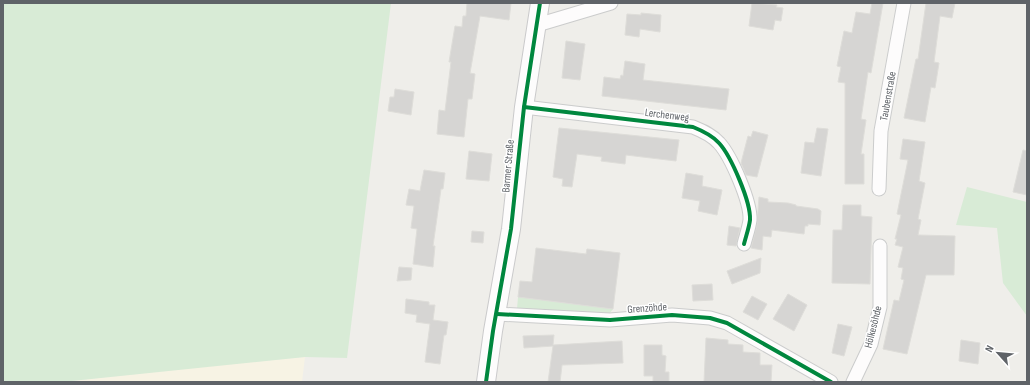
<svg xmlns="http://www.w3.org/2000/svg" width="1030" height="385" viewBox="0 0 1030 385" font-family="'Sofia Sans Condensed',sans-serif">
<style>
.commercial{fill:#f7f3e4}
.green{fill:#d8ebd6}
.building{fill:#d6d5d3;stroke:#deddd9}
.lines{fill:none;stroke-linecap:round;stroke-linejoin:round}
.street-casing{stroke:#cbcccc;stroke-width:15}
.secondary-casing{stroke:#cacacb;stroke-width:20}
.street{stroke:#fdfcfc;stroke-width:13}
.secondary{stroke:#fdfcfc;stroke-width:18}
.cycleway-casing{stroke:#fff;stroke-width:6}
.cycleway{stroke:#00873e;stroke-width:4}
.labels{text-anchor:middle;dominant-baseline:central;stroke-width:3;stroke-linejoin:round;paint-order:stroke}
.street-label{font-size:11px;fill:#5f6368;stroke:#fff}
</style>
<rect width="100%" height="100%" fill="#efeeea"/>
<path class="commercial" d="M305 357 302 382H62L218 365Z"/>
<g class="green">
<path d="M3 3H391L347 358 305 357 62 382H3Z"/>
<path d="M967 187 1027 202V316L1003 283 997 228 956 225Z"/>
<path d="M518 297 613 309 609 314 517 309Z"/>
</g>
<g class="building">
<path d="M467 3H511L509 20 480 16 470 73 475 74 472 99H468L464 137 437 134 439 110 445 111 451 62H449L455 26 462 27 463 16H466Z"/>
<path d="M752 3 777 5 776 7 783 8 781 21 775 20 773 30 749 26Z"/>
<path d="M872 3H883L871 73 868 72 861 119 866 120 861 154H864V184H845V83L838 82 841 67 837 66 844 31 852 33 856 12 870 14Z"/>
<path d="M926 3H955L952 18 940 16 934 62 939 63 935 88 931 87 925 122 904 118 916 59H918Z"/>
<path d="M641 13 661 15 660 32 640 29 639 37 625 35 627 14 641 15Z"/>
<path d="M566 41 585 44 580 80 562 78Z"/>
<path d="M625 61 645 64 643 80 729 89 726 110 602 96 604 77 620 79 621 75 623 76Z"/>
<path d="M395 89 414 92 411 115 388 111 390 97H394Z"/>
<path d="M559 128 679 140 676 161 626 155 625 164 601 161 602 157 577 154 572 187 562 186 563 179 553 177Z"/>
<path d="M817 128 828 129 821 176 801 173 805 142 814 143Z"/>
<path d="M753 131 768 135 757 177 746 175 741 163 748 136 751 137Z"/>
<path d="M903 139 925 142 919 181 925 183 918 219 921 220 918 235 955 236 954 275H926L907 354 883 349 894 300 899 301 904 280 901 279 903 268 898 267 903 247 895 245 897 239H895L901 215 897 214 908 160 900 159Z"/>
<path d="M1023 150 1027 151V195L1013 192Z"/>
<path d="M469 151 492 154 489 181 466 179Z"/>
<path d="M424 170 445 173 443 189H441L433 246H435L433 267 413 264 417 229 411 228 414 206 406 205 409 189 420 191Z"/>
<path d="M686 173 703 176 702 186 722 190 717 215 698 211 700 201 682 198Z"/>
<path d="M759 197 768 199V202L788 203 796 205V206L818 209 821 211 820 225 808 224V226H805L804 234 772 230 771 237 763 236 762 250 751 248 757 224Z"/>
<path d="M843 205H861V216L872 217 870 284 832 283 833 230H842Z"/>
<path d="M729 226 740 228 736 246 727 245Z"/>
<path d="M472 231 484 232 483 243 471 242Z"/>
<path d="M536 248 586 254 587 249 620 253 613 309 518 297 520 281 532 282Z"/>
<path d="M761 258 760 273 732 284 727 271Z"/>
<path d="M399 267 412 268 411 280 397 281Z"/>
<path d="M712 284 713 300 693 301 692 285Z"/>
<path d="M788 294 807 305 794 331 773 319Z"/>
<path d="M752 296 767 304 758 320 743 312Z"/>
<path d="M406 299 429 302V305H435L433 320 448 322 446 335H444L440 364 425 362 430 324 416 322 417 315 405 313Z"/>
<path d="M838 324 852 327 844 356 832 353Z"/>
<path d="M554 335 553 345 622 341 623 363 562 365 560 382H548L553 346 524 348 523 336Z"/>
<path d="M706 338 728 340V344L743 345V352L760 353V365H772L771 382H704Z"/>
<path d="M961 340 980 343 978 364 959 361Z"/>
<path d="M644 345H662V355L666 356 665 372H669V382H653V376H644Z"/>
</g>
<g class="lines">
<defs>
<g id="street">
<path d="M537 25 611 3"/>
<path d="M524 107 693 127C703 131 712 135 719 143 731 156 751 202 750 220 749 228 746 236 744 244"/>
<path d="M879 189 881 131 904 3"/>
<path d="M497 314 610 320 672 315 710 318 727 323 831 382"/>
<path d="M853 382 871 344 880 307V246"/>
</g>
<path id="secondary" d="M486 382 493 331 511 229 524 107 540 3"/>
</defs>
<use href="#street" class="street-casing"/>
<use href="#secondary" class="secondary-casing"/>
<use href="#street" class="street"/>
<use href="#secondary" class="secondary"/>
<defs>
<g id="cycleway">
<path d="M524 107 693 127C703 131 712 135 719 143 731 156 751 202 750 220 749 228 746 236 744 244"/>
<path d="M497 314 610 320 672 315 710 318 727 323 831 382"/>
<path d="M486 382 493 331 511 229 524 107 540 3"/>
</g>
</defs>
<use href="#cycleway" class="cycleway-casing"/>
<use href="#cycleway" class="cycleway"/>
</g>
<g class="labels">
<g class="street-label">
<text transform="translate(888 96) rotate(-80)">Taubenstraße</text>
<text transform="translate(667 115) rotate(7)">Lerchenweg</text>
<text transform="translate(508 166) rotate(-85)">Barmer Straße</text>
<text transform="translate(647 308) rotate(-4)">Grenzöhde</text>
<text transform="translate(873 327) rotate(-76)">Hölkesöhde</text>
</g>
</g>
<rect width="1030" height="385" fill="none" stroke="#5f6368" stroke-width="8"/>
<g transform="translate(998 353) rotate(297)" stroke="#ffffff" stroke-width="3" paint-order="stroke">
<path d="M0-3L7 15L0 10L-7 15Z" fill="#5f6368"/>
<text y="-6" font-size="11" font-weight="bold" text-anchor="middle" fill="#5f6368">N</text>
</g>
</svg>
